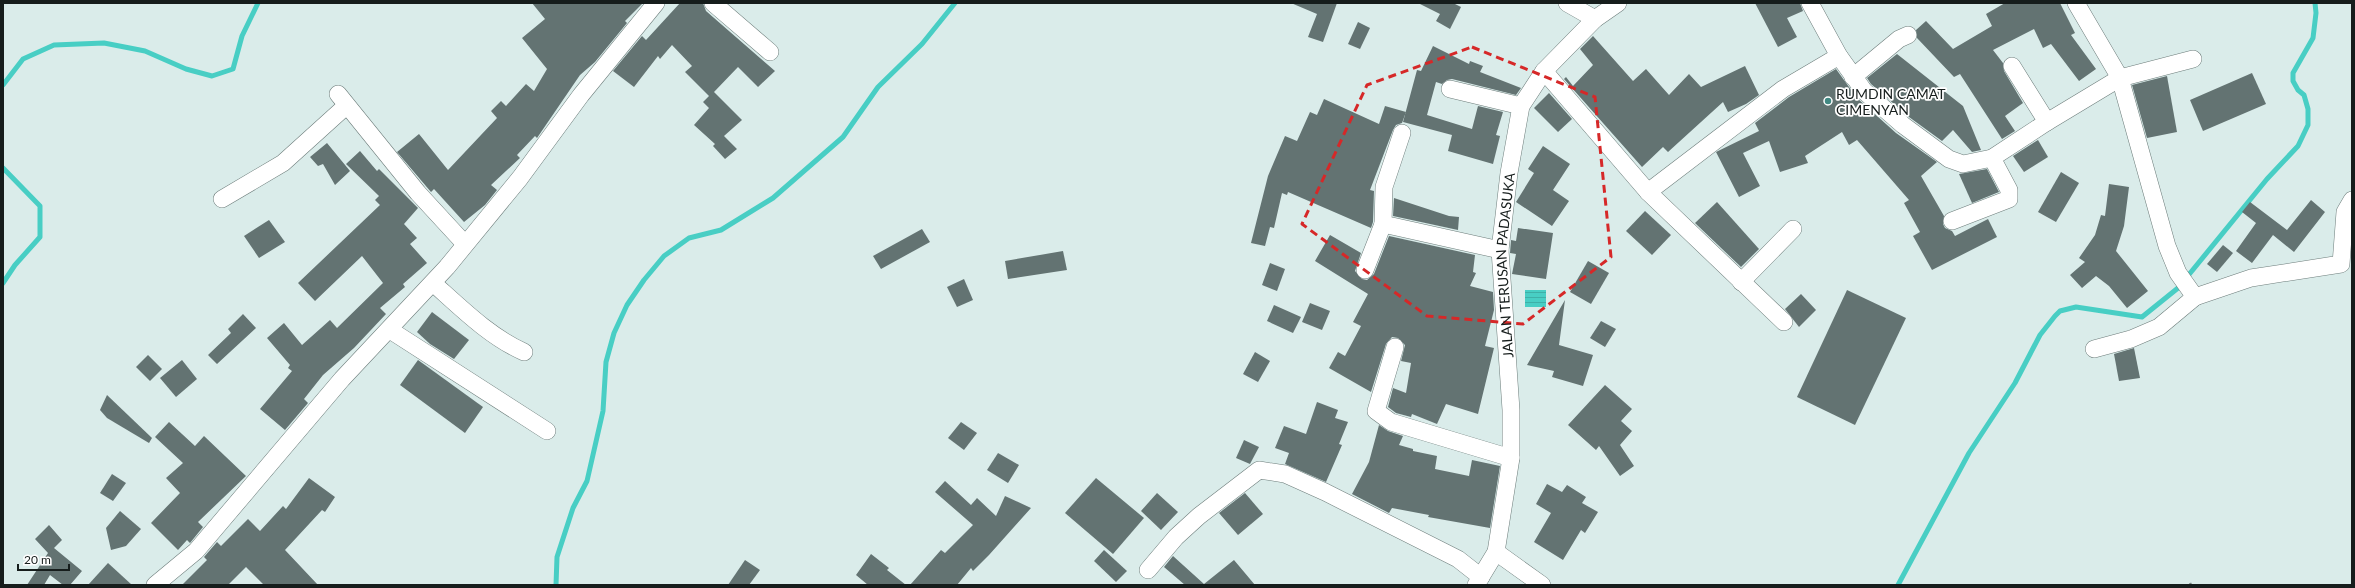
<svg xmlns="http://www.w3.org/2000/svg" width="2355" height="588" viewBox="0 0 2355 588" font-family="Lato,sans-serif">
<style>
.water{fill:url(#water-rules)}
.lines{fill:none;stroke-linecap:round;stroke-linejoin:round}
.stream{stroke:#48cec4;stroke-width:5}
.building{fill:#637372}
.minor-casing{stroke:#6d7d7b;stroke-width:18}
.path{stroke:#7b8886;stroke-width:2.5;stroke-dasharray:3 2;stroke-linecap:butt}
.minor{stroke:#fff;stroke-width:17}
.marked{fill:none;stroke:#d62828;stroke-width:3;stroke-dasharray:8 5;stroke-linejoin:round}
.poi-dot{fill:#418882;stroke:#fff;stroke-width:1.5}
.labels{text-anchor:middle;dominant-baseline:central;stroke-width:3.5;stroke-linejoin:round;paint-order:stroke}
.poi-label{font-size:14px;fill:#161d1c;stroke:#fff;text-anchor:start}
.street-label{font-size:14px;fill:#161d1c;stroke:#fff}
</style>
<defs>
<pattern id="water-rules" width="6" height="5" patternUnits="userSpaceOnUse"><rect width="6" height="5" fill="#48cec4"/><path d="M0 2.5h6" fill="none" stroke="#3eb0a8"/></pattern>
</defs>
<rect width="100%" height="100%" fill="#daecea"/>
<rect class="water" x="1525" y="290" width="21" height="17"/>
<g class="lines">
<g class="stream">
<path d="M3 85 23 59 54 45 104 43 145 51 186 69 212 76 233 69 242 36 258 3"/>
<path d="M3 168 40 206V237L15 265 3 283"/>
<path d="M556 585 557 557 573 508 587 481 603 411 606 362 614 333 627 305 644 280 664 256 689 238 721 230 773 198 843 137 878 87 922 44 955 3"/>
<path d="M1898 585 1969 453 2015 383 2040 335 2055 316 2060 311 2076 307 2142 317 2178 288 2267 179 2298 146 2308 125V109L2304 95 2298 90 2293 81V73L2313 38 2316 13 2315 3"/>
</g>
</g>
<g class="building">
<path d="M532 3H643L625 21 627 23 595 62 580 75 537 138 535 136 517 155 520 158 491 185 497 190 485 205 464 222 434 189 431 192 397 152 419 134 448 170 497 118 491 111 501 101 506 106 526 84 534 91 547 69 522 38 545 19Z"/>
<path d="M680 3H703L706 11 775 71 758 87 738 67 714 92 742 120 724 136 737 149 725 159 713 146 715 144 694 125 709 108 703 102 709 96 685 72 692 66 672 45 660 59 658 56 634 87 613 71 642 36 646 40Z"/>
<path d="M1291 3H1337L1323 42 1308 37 1317 14Z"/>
<path d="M1418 3H1453L1461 7 1450 29 1436 21 1440 14Z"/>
<path d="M1755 3H1800L1803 11 1787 18 1797 37 1778 47Z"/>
<path d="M2005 3H2060L2075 33 2071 35 2096 69 2079 81 2051 44 2043 48 2034 29 1993 50 2003 63 2004 71 2023 103 2005 116 2015 131 2002 139 1960 74 1954 77 1917 38 1916 30 1926 21 1953 49 1992 26 1986 14Z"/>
<path d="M1358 22 1370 28 1360 49 1348 44Z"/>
<path d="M1593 36 1633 81 1646 69 1669 95 1689 74 1701 87 1745 66 1759 95 1746 104 1728 112 1723 102 1668 152 1663 147 1642 167 1564 79 1566 77 1573 86 1593 65 1580 49Z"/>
<path d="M1433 46 1469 64 1470 61 1483 66 1480 72 1521 88 1516 95 1452 79 1447 80 1442 84 1436 82 1427 115 1472 129 1478 106 1503 112 1496 135 1500 136 1493 164 1448 151 1452 135 1403 122 1417 70 1421 71Z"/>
<path d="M1897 54 1963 106 1981 150 1972 152 1953 130 1942 141 1909 117 1871 84 1867 78Z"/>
<path d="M1836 69 1857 98 1896 133 1937 162 1921 176 1944 216 1943 224 1945 228 1952 231 1955 236 1988 219 1997 237 1932 270 1913 236 1920 232 1904 203 1909 200 1857 140 1849 145 1842 132 1805 156 1808 163 1780 172 1769 141 1743 153 1760 186 1739 197 1716 152 1759 131 1755 123 1789 97Z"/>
<path d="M2252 73 2266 104 2203 131 2190 100Z"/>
<path d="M2167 76 2177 132 2147 138 2132 85Z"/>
<path d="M1549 93 1572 119 1558 132 1534 108Z"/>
<path d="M1324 99 1379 124 1385 106 1406 112 1402 123 1396 125 1393 130 1370 190 1374 191 1373 222 1371 228 1288 192 1287 195 1282 193 1274 228 1270 227 1265 246 1251 243 1268 176 1285 136 1297 141 1310 112 1317 115Z"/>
<path d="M2038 140 2048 157 2024 172 2013 156Z"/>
<path d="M327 143 350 171 335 185 323 164 318 166 310 157Z"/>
<path d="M1543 146 1570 164 1553 190 1569 201 1552 226 1516 202 1534 173 1528 169Z"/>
<path d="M360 151 377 171 379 169 418 208 404 224 417 238 410 244 427 263 403 284 405 287 380 308 386 314 354 348 323 375 304 399 308 403 285 430 260 409 292 371 288 368 290 365 267 338 284 323 302 345 330 320 337 328 383 283 362 256 315 301 298 283 380 205 375 200 379 196 346 164Z"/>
<path d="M1987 169 1999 192 1972 203 1959 174Z"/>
<path d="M2061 172 2079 183 2056 222 2038 212Z"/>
<path d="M2109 184 2129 187 2124 226 2116 251 2148 291 2127 308 2109 286 2096 276 2082 288 2070 275 2085 262 2079 258 2095 235 2101 215 2105 216Z"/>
<path d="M1394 198 1449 216 1459 217 1458 230 1393 216Z"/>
<path d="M2311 200 2325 212 2294 252 2273 235 2252 263 2236 251 2256 223 2242 212 2250 202 2287 230Z"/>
<path d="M1717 202 1759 249 1741 267 1695 223Z"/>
<path d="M1645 211 1671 235 1652 255 1626 231Z"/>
<path d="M269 220 285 242 259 258 244 236Z"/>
<path d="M1518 228 1553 233 1546 279 1512 274 1516 254 1510 253 1511 240 1516 241Z"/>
<path d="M922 229 930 242 881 269 873 256Z"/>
<path d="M1330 235 1361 253 1355 271 1362 279 1367 280 1374 274 1389 236 1475 255 1473 272 1476 273 1470 286 1493 292 1494 310 1485 346 1494 348 1478 414 1446 404 1437 424 1412 414 1411 417 1396 413 1388 407 1393 388 1406 393 1411 363 1401 361 1405 345 1398 338 1392 337 1386 344 1371 392 1329 368 1338 352 1345 356 1352 343 1361 326 1353 322 1368 294 1315 261Z"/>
<path d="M2223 245 2233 253 2217 272 2207 264Z"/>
<path d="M1063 251 1067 270 1008 279 1005 261Z"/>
<path d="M1588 261 1609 273 1591 304 1570 292Z"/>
<path d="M1270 263 1285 269 1277 291 1262 285Z"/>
<path d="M964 279 973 300 957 307 947 287Z"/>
<path d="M1847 290 1906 318 1855 425 1797 397Z"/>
<path d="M1801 294 1816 310 1799 327 1785 309Z"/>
<path d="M1565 300 1559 345 1593 355 1583 386 1552 377 1554 371 1527 365Z"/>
<path d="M1310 303 1330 311 1322 330 1302 322Z"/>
<path d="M1274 305 1301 317 1293 333 1267 321Z"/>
<path d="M432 312 469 340 454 359 430 344 417 332Z"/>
<path d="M243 314 256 328 217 364 208 355 231 333 228 329Z"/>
<path d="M1601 321 1616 329 1605 347 1590 338Z"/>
<path d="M2134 348 2140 378 2119 381 2114 354Z"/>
<path d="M1255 352 1270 361 1258 382 1243 374Z"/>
<path d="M148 355 162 369 150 381 136 367Z"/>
<path d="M182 360 197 379 176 397 160 378Z"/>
<path d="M418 360 483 407 465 433 400 385Z"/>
<path d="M1605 385 1632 409 1621 421 1632 431 1620 445 1634 466 1620 476 1599 446 1596 450 1568 425Z"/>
<path d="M107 395 152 438 149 443 107 418 100 410Z"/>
<path d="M1317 402 1338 410 1335 418 1348 422 1339 444 1342 445 1326 482 1285 464 1289 453 1275 448 1284 426 1306 434Z"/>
<path d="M169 422 195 446 204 436 246 476 198 522 203 527 190 543 187 540 178 550 151 523 180 493 166 478 183 463 155 437Z"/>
<path d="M961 422 977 433 964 450 948 438Z"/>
<path d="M1379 425 1388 431 1403 436 1399 445 1413 449V451L1437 456 1435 469 1469 476 1472 460 1500 466 1490 528 1428 517 1429 515 1392 508 1389 513 1352 494 1369 462Z"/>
<path d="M1244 440 1259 447 1250 464 1236 458Z"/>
<path d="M998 453 1019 465 1008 483 987 470Z"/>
<path d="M112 474 126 483 113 501 100 493Z"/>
<path d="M309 478 335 497 325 512 322 510 285 550 318 585H264L246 567 228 585H182L207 560 204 557 217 542 221 546 248 519 260 531 283 506 286 509Z"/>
<path d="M1096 478 1144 518 1113 554 1065 513Z"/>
<path d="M945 481 971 505 977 498 996 516 1005 496 1031 508 989 555 973 571 971 568 957 585H910L941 550 945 553 973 525 935 492Z"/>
<path d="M1547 484 1562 492 1567 485 1586 497 1582 503 1598 512 1585 533 1581 530 1563 560 1534 542 1551 513 1536 504Z"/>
<path d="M1157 493 1178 512 1161 530 1141 511Z"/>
<path d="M1245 493 1263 514 1238 535 1219 513Z"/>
<path d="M120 511 141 529 126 546 111 550 106 528Z"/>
<path d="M49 525 62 540 54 548 82 571 70 585H63L50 575 44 585H27L48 553 35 539Z"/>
<path d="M1104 550 1127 571 1116 582 1094 561Z"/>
<path d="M871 554 889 568 887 570 906 585H868L856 575Z"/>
<path d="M1173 556 1204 584 1234 560 1255 585H1185L1164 567Z"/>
<path d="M745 560 760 570 749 585H728Z"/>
<path d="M108 563 132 585H88Z"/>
</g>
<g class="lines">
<defs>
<g id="minor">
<path d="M713 3 770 52"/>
<path d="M1567 3 1595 19"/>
<path d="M1810 3 1839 56 1864 91 1903 125 1949 159 1963 164 1992 158 2047 122 2120 78 2193 59"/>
<path d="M2076 3 2120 78 2167 246 2178 273 2195 297 2251 278 2341 264 2345 212 2352 200"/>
<path d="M2012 66 2047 122"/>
<path d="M1544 71 1648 192 1784 322"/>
<path d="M1853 77 1899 39 1908 35"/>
<path d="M1450 89 1521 106"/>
<path d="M338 94 418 193 465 244"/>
<path d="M1402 133 1384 187 1383 224 1500 250"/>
<path d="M1648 192 1783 89 1839 56"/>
<path d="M222 199 283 163 346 106"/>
<path d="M1952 221 2009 199V190L1992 158"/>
<path d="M1365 270 1383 224"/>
<path d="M1741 282 1793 229"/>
<path d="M433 283C461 308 490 337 524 352"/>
<path d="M390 330 547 431"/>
<path d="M1395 347 1376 411 1391 422 1511 458"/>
<path d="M2094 349 2131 339 2159 327 2195 297"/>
<path d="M1496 552 1542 585"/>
<path d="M1148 570 1176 537 1199 516 1259 470 1285 474 1325 492 1458 559 1481 577"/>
<path d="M155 585 196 551 342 379 447 267 520 178 581 95 656 3"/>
<path id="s1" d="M1476 585 1496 552 1511 458V410L1500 250 1509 173 1521 106 1544 71 1595 19 1618 3"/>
</g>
</defs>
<use href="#minor" class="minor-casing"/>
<path class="path" d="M2190 583 2191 585"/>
<use href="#minor" class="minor"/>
</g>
<path class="marked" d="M1472 47 1595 97 1611 257 1523 324 1427 316 1302 224 1367 85Z"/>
<circle class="poi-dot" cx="1828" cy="101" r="4"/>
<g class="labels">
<g class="poi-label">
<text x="1836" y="93">RUMDIN CAMAT<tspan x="1836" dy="16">CIMENYAN</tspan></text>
</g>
<g class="street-label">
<text stroke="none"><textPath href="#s1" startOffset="327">JALAN TERUSAN PADASUKA</textPath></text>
</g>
</g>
<rect width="2355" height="588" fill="none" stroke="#161d1c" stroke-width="8"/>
<path d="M18 564v6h51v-6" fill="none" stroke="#161d1c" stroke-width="2"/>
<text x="24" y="564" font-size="12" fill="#161d1c" stroke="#ffffff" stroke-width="3" paint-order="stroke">20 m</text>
</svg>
